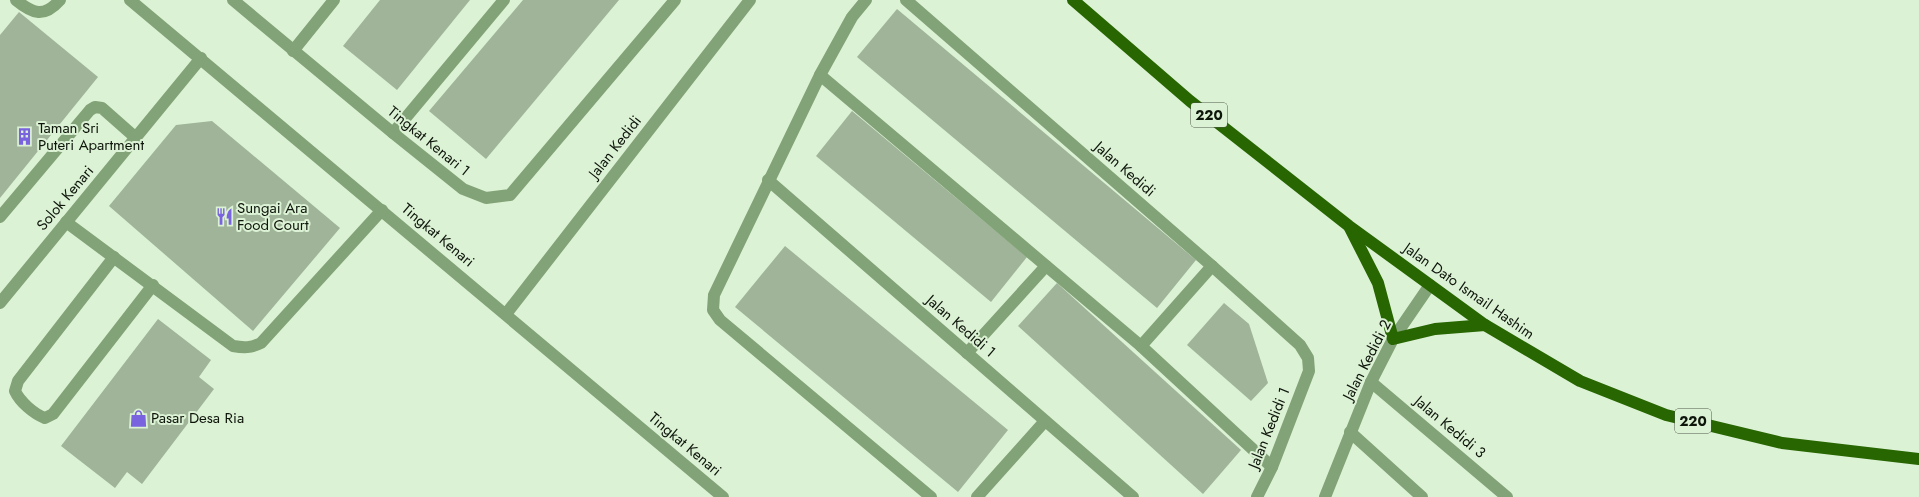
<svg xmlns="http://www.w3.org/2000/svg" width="1919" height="497" viewBox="0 0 1919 497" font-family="Jost,sans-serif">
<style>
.building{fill:#9fb498}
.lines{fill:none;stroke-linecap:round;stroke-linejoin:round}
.minor{stroke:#82a377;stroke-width:12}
.major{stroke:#276600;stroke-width:12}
.labels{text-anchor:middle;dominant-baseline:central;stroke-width:4;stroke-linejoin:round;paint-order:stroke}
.shield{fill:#dcf2d5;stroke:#4c5748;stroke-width:1}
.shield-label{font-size:14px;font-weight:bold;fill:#0e150b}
.poi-label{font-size:15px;fill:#0e150b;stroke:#dcf2d5;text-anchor:start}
.street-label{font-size:15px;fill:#0e150b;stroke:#dcf2d5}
</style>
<rect width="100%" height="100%" fill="#dcf2d5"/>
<g class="building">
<path d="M380 0H470L397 90 343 46Z"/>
<path d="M523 0H619L486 159 429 111Z"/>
<path d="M897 9 1196 260 1157 308 857 57Z"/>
<path d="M19 12 98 77 0 198V35Z"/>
<path d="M852 111 1027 257 991 302 816 156Z"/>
<path d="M212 121 340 228 253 331 109 206 176 125Z"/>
<path d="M785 246 1008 430 958 492 735 307Z"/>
<path d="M1057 283 1241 450 1203 494 1018 326Z"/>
<path d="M1224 303 1249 324 1268 383 1251 401 1187 345Z"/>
<path d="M158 319 211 360 199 377 214 389 142 484 127 472 115 488 61 446Z"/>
</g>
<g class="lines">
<g class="minor">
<path d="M16 0C33 14 44 18 60 0"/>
<path d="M130 0 723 497"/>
<path d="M233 0 393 133 463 189 486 198 510 195 675 0"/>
<path d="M866 0 852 17 820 75 714 295 713 310 720 320 931 497"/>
<path d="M906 0 1212 266 1300 345 1308 358 1309 371 1272 467 1257 497"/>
<path d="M293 51 334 0"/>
<path d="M820 75 1141 346 1272 467"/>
<path d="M393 133 504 0"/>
<path d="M768 180 1133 497"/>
<path d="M0 217 90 110 95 107 102 108 136 138"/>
<path d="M66 222 233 346C244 348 251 348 261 343L382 210"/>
<path d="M114 257 18 381 15 391C20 402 34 414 45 418L53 414 153 285"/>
<path d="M0 303 201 58"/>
<path d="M506 314 750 0"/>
<path d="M1141 346 1212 266"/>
<path d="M967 353 1046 266"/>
<path d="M1371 382 1507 497"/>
<path d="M1350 432 1422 497"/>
<path d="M977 497 1045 421"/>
<path d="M1325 497 1371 382 1393 339 1430 285"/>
</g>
<g class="major">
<path d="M1073 0 1190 101 1349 226 1485 325 1580 381 1666 415 1782 443 1919 459"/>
<path d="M1350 228 1378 283 1393 339 1435 329 1485 325"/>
</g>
</g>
<defs>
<symbol id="building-bare" viewBox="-9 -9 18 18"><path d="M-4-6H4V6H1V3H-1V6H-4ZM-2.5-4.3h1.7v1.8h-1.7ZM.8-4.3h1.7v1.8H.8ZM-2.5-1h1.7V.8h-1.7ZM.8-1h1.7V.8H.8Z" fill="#7963de" stroke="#dcf2d5" stroke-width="2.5" paint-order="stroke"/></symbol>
<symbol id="restaurant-bare" viewBox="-9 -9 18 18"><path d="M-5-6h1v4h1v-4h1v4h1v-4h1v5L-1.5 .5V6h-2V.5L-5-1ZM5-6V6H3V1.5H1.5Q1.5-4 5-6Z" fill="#7963de" stroke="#dcf2d5" stroke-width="2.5" paint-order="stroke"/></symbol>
<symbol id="shop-bare" viewBox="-9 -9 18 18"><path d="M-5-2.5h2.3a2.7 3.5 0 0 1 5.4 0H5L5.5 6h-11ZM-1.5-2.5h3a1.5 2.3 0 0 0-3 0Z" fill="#7963de" stroke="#dcf2d5" stroke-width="2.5" paint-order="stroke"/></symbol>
</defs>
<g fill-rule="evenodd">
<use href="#building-bare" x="12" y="124" width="25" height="25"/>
<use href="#restaurant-bare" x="212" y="204" width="25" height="25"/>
<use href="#shop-bare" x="126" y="406" width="25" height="25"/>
</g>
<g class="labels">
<g class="shield">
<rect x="1191" y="103" width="36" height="24" rx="3"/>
<rect x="1675" y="409" width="36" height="24" rx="3"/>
</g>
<g class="shield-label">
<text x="1209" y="115">220</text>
<text x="1693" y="421">220</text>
</g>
<g class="poi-label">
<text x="38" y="128">Taman Sri<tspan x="38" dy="17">Puteri Apartment</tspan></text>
<text x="237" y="208">Sungai Ara<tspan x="237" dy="17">Food Court</tspan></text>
<text x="151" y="418">Pasar Desa Ria</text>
</g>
<g class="street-label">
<text transform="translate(429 141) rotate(39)">Tingkat Kenari 1</text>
<text transform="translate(615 147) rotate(-52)">Jalan Kedidi</text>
<text transform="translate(1125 169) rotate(41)">Jalan Kedidi</text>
<text transform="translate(65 198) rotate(-50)">Solok Kenari</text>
<text transform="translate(438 235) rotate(40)">Tingkat Kenari</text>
<text transform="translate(1469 291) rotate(35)">Jalan Dato Ismail Hashim</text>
<text transform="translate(961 326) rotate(41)">Jalan Kedidi 1</text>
<text transform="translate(1367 360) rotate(-63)">Jalan Kedidi 2</text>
<text transform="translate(1450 427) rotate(40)">Jalan Kedidi 3</text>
<text transform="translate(1269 428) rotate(-68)">Jalan Kedidi 1</text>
<text transform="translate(685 444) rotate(40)">Tingkat Kenari</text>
</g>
</g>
</svg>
